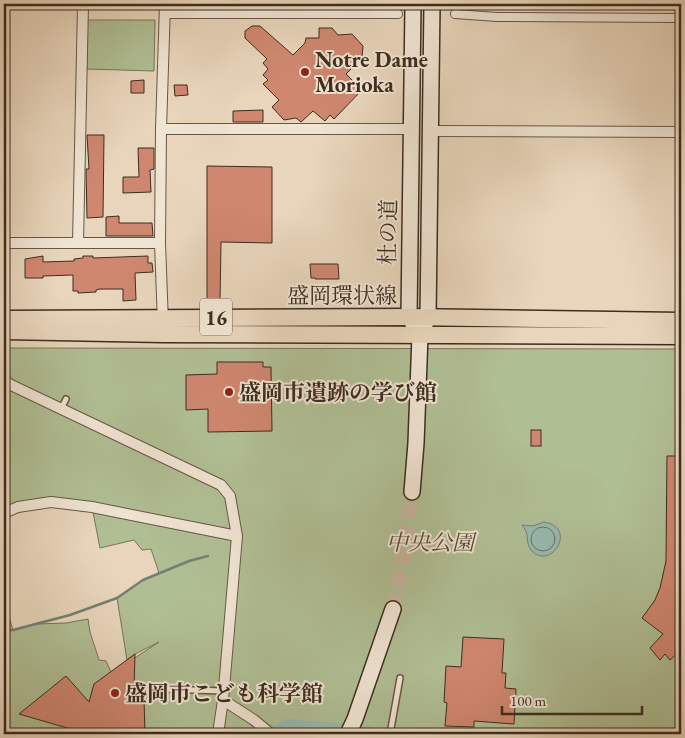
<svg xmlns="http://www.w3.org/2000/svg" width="685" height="738" viewBox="0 0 685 738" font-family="'EB Garamond','Noto Serif JP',serif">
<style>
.green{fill:#b0be94;stroke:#76765a}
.water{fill:#97b9ae;stroke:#738175}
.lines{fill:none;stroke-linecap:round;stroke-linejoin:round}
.shore{stroke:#6a7366;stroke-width:1}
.stream{stroke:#738175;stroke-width:2.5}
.river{stroke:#97b9ae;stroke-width:16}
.building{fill:#cf8770;stroke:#3d2d1f}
.secondary-tunnel{stroke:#c6b39c;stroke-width:15;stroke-dasharray:15 8;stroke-linecap:butt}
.service-casing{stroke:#685746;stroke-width:8}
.pedestrian-casing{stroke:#685746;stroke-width:10}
.minor-casing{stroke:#685746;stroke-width:12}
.secondary-casing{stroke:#3d2d1f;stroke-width:18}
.primary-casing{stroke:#3d2d1f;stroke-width:19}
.service{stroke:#f0e4d3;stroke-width:5}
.pedestrian{stroke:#f0e4d3;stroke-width:8}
.minor{stroke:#f0e4d3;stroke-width:10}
.secondary{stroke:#f0e4d3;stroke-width:15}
.primary{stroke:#e8d5bb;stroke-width:16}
.poi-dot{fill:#8f2418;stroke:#f0e4d3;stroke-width:2}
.labels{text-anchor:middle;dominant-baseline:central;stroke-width:4;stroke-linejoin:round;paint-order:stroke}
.shield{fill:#f0e4d3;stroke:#736455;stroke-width:1}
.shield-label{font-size:21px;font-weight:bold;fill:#3d2d1f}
.poi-label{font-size:22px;font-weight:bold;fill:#3d2d1f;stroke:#f0e4d3;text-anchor:start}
.street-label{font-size:22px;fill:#3d2d1f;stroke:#f0e4d3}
.park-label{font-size:22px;font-style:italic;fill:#544a36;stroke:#f0e4d3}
</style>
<rect width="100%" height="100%" fill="#e8d5bb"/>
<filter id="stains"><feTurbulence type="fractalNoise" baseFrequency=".004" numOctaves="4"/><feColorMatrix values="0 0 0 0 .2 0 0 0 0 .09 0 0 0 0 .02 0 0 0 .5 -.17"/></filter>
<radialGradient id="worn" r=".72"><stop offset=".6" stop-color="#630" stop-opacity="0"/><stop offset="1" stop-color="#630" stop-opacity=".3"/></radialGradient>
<g class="green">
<path d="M87 20H155L154 71 86 69Z"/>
<path d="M4 348 681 349V734H4V600L13 630 36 624 66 623 88 619 90 632 99 660 106 661 111 672 103 679 159 642 135 654 127 660 117 598 143 580 159 573 151 549 142 550 134 540 100 548 92 507 51 502 4 513Z"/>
</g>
<path class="water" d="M544 522C579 528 550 572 531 550 527 545 528 541 527 535 527 532 524 528 522 525L533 526Z"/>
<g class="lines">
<circle class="shore" cx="543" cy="539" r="12"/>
<path class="stream" d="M4 631 13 630 70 615 117 598 143 580 189 561 208 556"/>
<g class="river">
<path d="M275 734 288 727 368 734"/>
<path d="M677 734 681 732"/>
</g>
</g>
<g class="building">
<rect x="289" y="4" width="56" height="4"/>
<path d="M252 26H260L293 55 305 43 306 38H319V28H332L338 35 352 34 363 46 362 58 346 74 362 90 334 119 330 115 325 121 313 111 301 122 296 118 284 120 272 107 279 100 263 84 268 80 263 75 268 69 263 63 267 59 245 38V31Z"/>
<path d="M144 80V93H131V81Z"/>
<path d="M174 85H187L188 95 175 96Z"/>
<path d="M263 110V122H233V111Z"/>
<path d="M87 135H104L103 217 87 218 86 169H89Z"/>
<path d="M138 148H154V169L150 170 151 192 123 193V177H139Z"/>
<path d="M207 166 272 167V243L221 242 220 302 207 301Z"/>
<path d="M119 216V223H152L153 236H106V217Z"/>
<path d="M43 256V262L74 261V259L83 258V256H93V258L148 256V263H152L153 272 135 273 136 300 123 301V289H100L96 290V292L78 293V291H73V275L43 276V278H25V259Z"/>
<path d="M310 264H338L339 279H315V278H311Z"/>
<path d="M217 362H263V367H271L272 431 208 432V409L186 410V375L217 374Z"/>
<rect x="531" y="430" width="10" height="16"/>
<path d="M667 456H681V650L670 660 665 654 660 660 650 648 663 634 642 618 655 600 660 588 666 561Z"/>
<path d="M463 637 504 639 502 673H506L505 688 516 689 514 724 474 721V727L445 726 447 703 444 702 446 666 461 667Z"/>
<path d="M135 654 134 688 144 699 145 734H88L19 714 66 676 89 702 94 684Z"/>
</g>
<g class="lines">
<path class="secondary-tunnel" d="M393 609 406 538 412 492"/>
<defs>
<g id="service">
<path d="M61 409 66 399"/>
<path d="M160 689 224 691"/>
<path d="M390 734 400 678"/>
</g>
<g id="pedestrian">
<path d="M165 14H398"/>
<path d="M455 14 497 17 681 18"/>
</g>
<g id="minor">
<path d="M161 129H410"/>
<path d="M430 131 681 132"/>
<path d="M4 243H160"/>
<path d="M78 243 83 4"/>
<path d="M163 323 160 243 161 129 165 4"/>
<path d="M4 379 9 384 221 485 230 496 237 536 223 700 254 720 271 734"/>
<path d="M4 513 18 507 51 502 92 507 237 536"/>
<path d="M218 734 223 700"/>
</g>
<g id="secondary">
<path d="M413 4 409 317 415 327"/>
<path d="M412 492 416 443 420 335 428 318 432 4"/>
<path d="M348 734 355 719 393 609"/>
</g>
<g id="primary">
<path d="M4 319 409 317 681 321"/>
<path d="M4 331 163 334 681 336"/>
</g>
</defs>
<use href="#service" class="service-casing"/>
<use href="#pedestrian" class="pedestrian-casing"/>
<use href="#minor" class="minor-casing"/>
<use href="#secondary" class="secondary-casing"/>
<use href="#primary" class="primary-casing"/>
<use href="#service" class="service"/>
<use href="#pedestrian" class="pedestrian"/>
<use href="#minor" class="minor"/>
<use href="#secondary" class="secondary"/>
<use href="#primary" class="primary"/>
</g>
<g class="poi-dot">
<circle cx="305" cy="72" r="5"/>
<circle cx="229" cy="392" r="5"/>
<circle cx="115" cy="693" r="5"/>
</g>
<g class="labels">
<rect class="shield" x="200" y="298.5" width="32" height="37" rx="4"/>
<g class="shield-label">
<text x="216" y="317">16</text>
</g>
<g class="poi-label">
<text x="315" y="59">Notre Dame<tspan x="315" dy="25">Morioka</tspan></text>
<text x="239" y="392">盛岡市遺跡の学び館</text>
<text x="125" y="693">盛岡市こども科学館</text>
</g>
<g class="street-label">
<text transform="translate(388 232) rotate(-89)">杜の道</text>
<text x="342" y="295">盛岡環状線</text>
</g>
<g class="park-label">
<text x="430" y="542">中央公園</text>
</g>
</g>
<rect width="685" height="738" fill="none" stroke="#e8d5bb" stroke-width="20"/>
<rect x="5" y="5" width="675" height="728" fill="none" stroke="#3d2d1f" stroke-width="2.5"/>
<rect x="10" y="10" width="665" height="718" fill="none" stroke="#3d2d1f"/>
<path d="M502 706v8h140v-8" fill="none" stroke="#3d2d1f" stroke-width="2.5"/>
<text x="510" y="706" font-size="15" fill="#3d2d1f" stroke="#f0e4d3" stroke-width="4" paint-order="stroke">100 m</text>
<rect width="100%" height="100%" filter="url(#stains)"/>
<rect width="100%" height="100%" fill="url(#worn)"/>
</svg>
